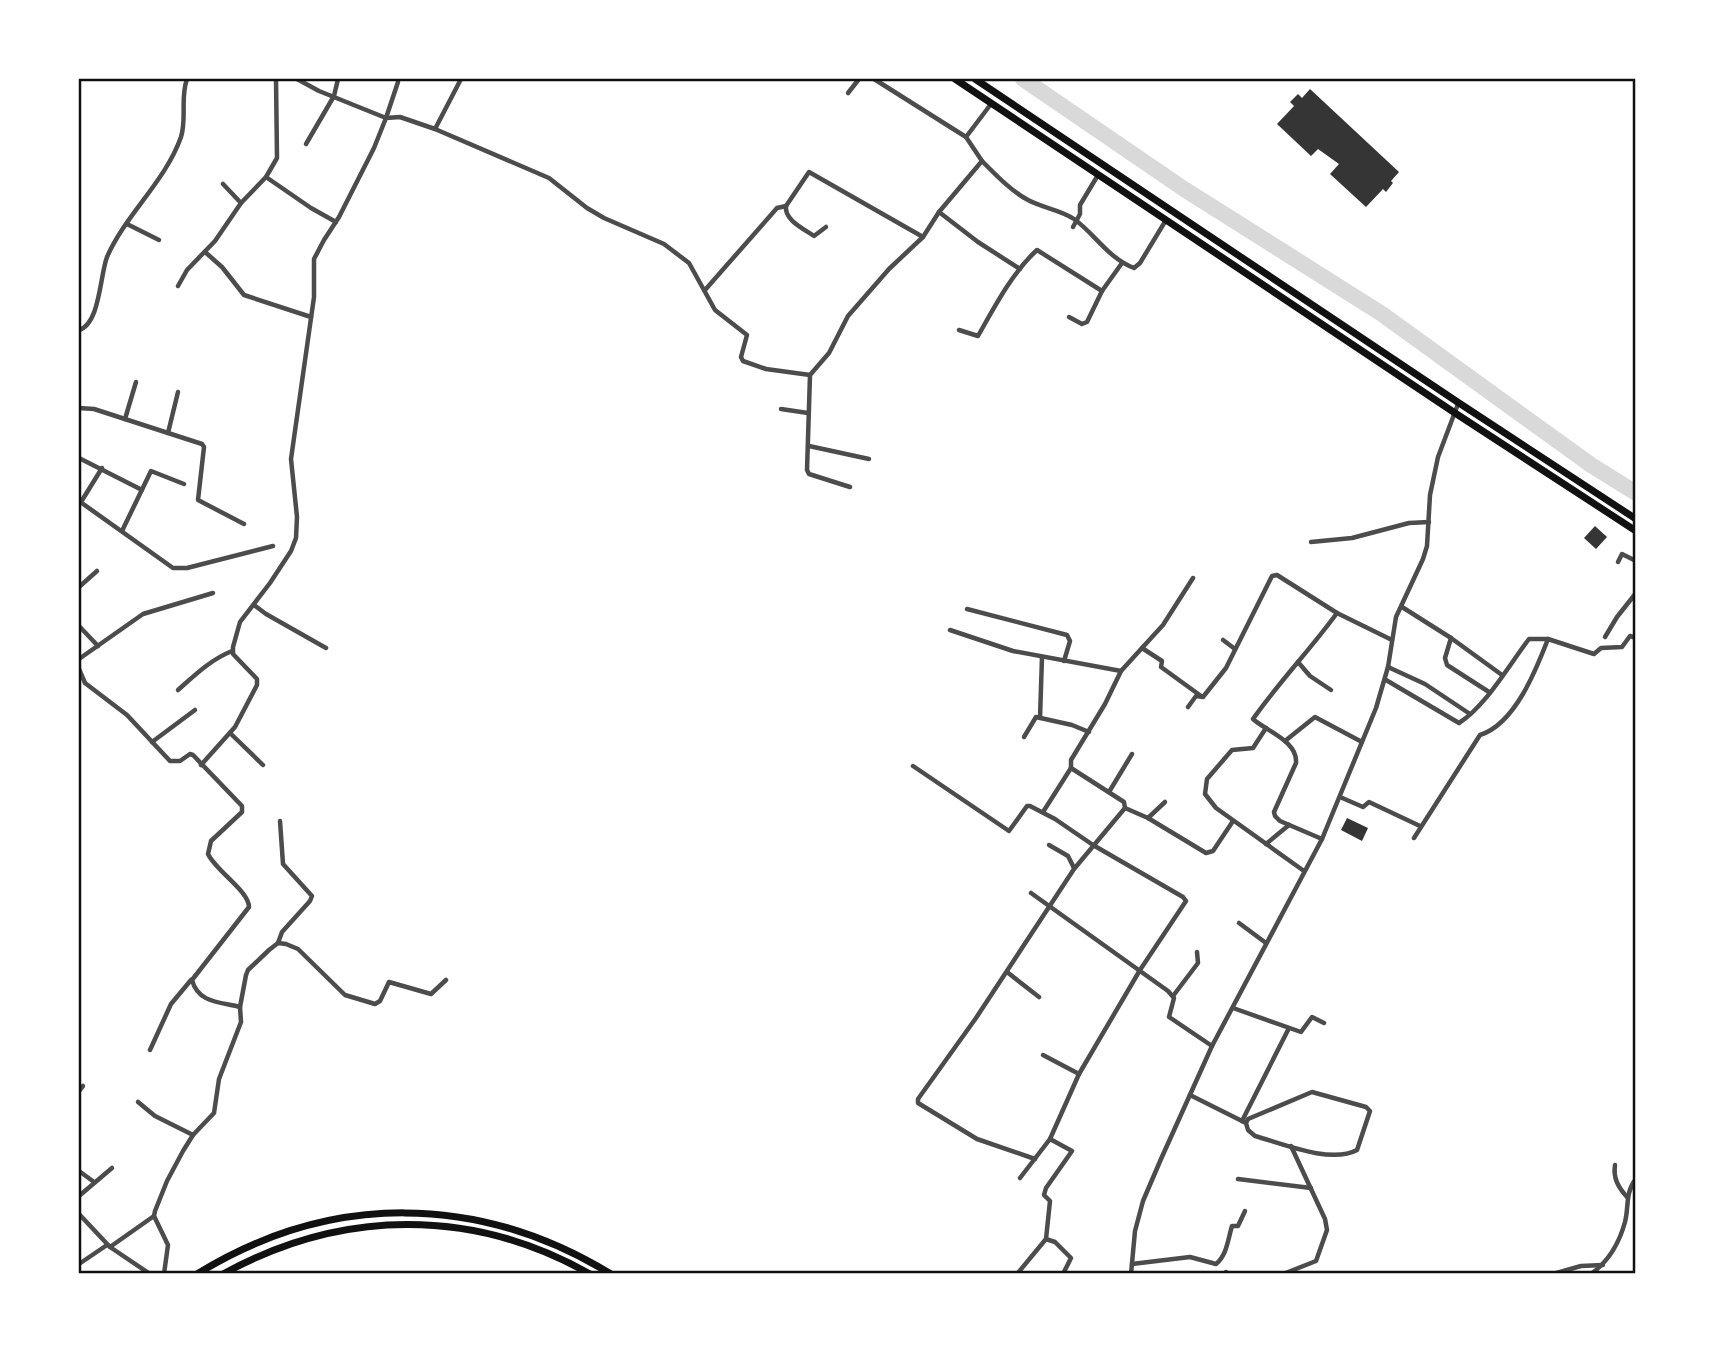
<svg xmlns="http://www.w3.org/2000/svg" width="1715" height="1353" viewBox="0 0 1715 1353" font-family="'Varela Round',sans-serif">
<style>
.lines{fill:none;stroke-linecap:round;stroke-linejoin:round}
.river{stroke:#d9d9d9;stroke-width:16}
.building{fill:#353535}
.minor{stroke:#4c4c4c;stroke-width:4.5}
.primary{stroke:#111;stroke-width:7}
.trunk{stroke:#111;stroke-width:7}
.neatline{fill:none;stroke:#111;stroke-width:2.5}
</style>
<rect width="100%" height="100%" fill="#fff"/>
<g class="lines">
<path class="river" d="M1023 79 1184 189 1382 314 1591 465 1636 493"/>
</g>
<g class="building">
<path d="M1310 89 1399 172 1391 181 1393 183 1386 192 1383 189 1366 207 1330 174 1339 164 1318 149 1311 156 1277 124 1294 106 1290 102 1298 94 1302 98Z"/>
<path d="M1595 526 1607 537 1596 549 1584 538Z"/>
<path d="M1347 818 1368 828 1362 841 1341 830Z"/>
</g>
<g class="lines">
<g class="minor">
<path d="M297 79 319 91 386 118 398 82"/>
<path d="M874 79 966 137"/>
<path d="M848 93 859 79"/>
<path d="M435 129 549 178 587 208 604 218 664 244 689 263 715 310 747 335 741 357 743 361 766 369 810 375"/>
<path d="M306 144 334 96 338 79"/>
<path d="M982 161C996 175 1011 191 1028 200 1043 208 1061 210 1074 219 1095 234 1108 258 1134 268L1140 263 1166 220"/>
<path d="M266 177 311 208 336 222"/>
<path d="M223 184 241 203 266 177 277 158 276 79"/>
<path d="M939 212 978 242 1020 269"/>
<path d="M127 224 159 240"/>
<path d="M826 227 814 236C804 229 784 220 786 206L809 172 923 237"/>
<path d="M1073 227 1080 214V205L1098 175"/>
<path d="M205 252 222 267 244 295 311 317"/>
<path d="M178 286 187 270 215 241 241 203"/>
<path d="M705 290 777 208 786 206"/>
<path d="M1069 317 1082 324 1087 322 1102 291 1122 263"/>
<path d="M79 330C100 324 100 275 107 257 126 214 165 182 181 137 187 118 180 98 187 79"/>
<path d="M959 330 978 336C995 306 1012 273 1037 250L1102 291"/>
<path d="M79 408 94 409 202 444 204 447 198 500 244 524"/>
<path d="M781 409 808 413"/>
<path d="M125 419 136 382"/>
<path d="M168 433 178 392"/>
<path d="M809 446 869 459"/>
<path d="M79 458 142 490"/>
<path d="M850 487 809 474 807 470 810 375 829 353 848 316 889 269 923 237 939 212 982 161 966 137 991 104"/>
<path d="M79 501 173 568H187L273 546"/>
<path d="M81 502 102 468"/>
<path d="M122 531 151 471 184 484"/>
<path d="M1311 542 1352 538 1409 523 1429 522"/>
<path d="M1618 562 1622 554 1636 561"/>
<path d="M1193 578 1163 625 1121 671 1105 704 1071 760V768L1124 802 1125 808 1148 818 1206 853 1213 851 1233 821"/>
<path d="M79 587 97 571"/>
<path d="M254 605 266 614 326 648"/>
<path d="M1402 607 1451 638 1502 675"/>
<path d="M967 609 1067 635 1070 641 1064 661"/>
<path d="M79 626 98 646"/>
<path d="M950 630 1013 651 1121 671"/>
<path d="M1605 637 1617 617 1636 593"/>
<path d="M1451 638 1445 658 1447 665 1489 692"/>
<path d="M1223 640 1235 649"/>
<path d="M1142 648 1162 661 1161 667 1201 696"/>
<path d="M79 659 143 614 213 593"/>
<path d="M1298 662 1310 676 1331 690"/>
<path d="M1388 667 1425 684 1470 714"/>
<path d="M79 669 85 683 127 715 170 761H180L190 754 193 755 242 806V812L211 841 208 854C216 871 249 891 249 907L192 980C198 1003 220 1002 240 1007"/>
<path d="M1386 680 1459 723C1486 706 1509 665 1529 639H1548L1594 654 1601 648 1622 647 1630 636 1636 638"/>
<path d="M178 690C195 675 210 660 232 651"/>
<path d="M1188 707 1196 696 1203 697 1226 668 1272 576 1277 575 1337 613"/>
<path d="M1040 718 1042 657"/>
<path d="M1266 728 1253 748 1232 750 1207 779 1205 794 1216 808 1304 871"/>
<path d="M230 733 263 765"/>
<path d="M1024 737 1036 717 1072 725 1089 732"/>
<path d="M1285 741 1315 717 1362 742"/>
<path d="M152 742 195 710"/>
<path d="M201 765 235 727 257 685V679L233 654V647L240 622 270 583 291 551 296 538 297 517 291 459 314 297V259L324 240 339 217 374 148 386 118 400 117 435 129 461 79"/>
<path d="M913 766 1009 831 1027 806H1030L1055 819 1093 845 1183 897 1186 901 1140 970 1079 1074 1050 1139 1020 1178"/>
<path d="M1109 792 1132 754"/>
<path d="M1340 797 1363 807 1369 802 1420 826"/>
<path d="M1043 812 1071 768"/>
<path d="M1148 818 1165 802"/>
<path d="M1414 838 1480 735C1515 724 1536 670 1548 639"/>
<path d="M1322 839 1280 821 1275 816 1274 812 1296 763C1298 741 1266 731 1253 719 1279 682 1310 650 1337 613L1392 640"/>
<path d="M1266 844 1289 825"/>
<path d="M1049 845 1068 856 1074 868"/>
<path d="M1031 893 1168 991 1174 998 1169 1017 1212 1046"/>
<path d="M1239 923 1266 943"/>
<path d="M278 943 282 932 310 901 312 896 283 864 280 821"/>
<path d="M1007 972 1039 997"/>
<path d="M1173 996 1198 963 1197 952"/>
<path d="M1233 1008 1301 1032 1312 1017 1324 1023"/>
<path d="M150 1050 171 1004 191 980"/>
<path d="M1043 1055 1079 1074"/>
<path d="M79 1091 83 1086"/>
<path d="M1190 1095 1246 1123 1248 1130 1255 1136C1283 1144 1331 1164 1357 1150L1370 1111 1366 1107 1312 1092 1248 1119 1246 1123"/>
<path d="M138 1102 155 1116 193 1135"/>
<path d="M1242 1121 1288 1030"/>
<path d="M1050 1139 1072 1151 1046 1188 1044 1195 1050 1201 1046 1239 1055 1242 1071 1258 1063 1274"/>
<path d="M1035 1159 977 1139 918 1103V1099L976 1018 1074 869 1125 808"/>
<path d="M1615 1165C1613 1178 1618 1187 1627 1197"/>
<path d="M79 1171 94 1182"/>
<path d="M1238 1179 1311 1188"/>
<path d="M79 1196 112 1168"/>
<path d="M79 1214 110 1247 154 1216"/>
<path d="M110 1247 150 1274"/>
<path d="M79 1264 107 1245"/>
<path d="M1132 1264 1190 1257 1216 1264C1227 1255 1228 1239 1232 1226H1238L1245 1211"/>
<path d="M164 1274 168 1245 154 1216 155 1211 167 1181 183 1151 193 1135 214 1113 219 1079 241 1022 240 1007 246 975 248 970 269 950 278 943 286 944 298 949 345 995 375 1004 380 1001 389 982 431 994 446 980"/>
<path d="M1017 1274 1046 1239"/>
<path d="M1131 1274 1135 1231 1143 1201 1161 1159 1212 1046 1322 839 1376 708 1388 667 1396 617 1423 559 1427 546 1430 495 1438 457 1458 404"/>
<path d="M1225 1274 1226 1272"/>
<path d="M1283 1274 1316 1261 1327 1230 1325 1219 1291 1146"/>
<path d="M1553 1274 1581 1266 1603 1265"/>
<path d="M1591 1274C1609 1261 1619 1244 1625 1222 1629 1207 1625 1192 1636 1179"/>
</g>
<g class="primary">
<path d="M197 1274C330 1192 478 1193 611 1274"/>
<path d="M223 1274C341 1209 472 1207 590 1274"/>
</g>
<g class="trunk">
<path d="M955 79 1455 413 1636 531"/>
<path d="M975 79 1459 403 1636 519"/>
</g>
</g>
<rect width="1715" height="1353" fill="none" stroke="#ffffff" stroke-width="161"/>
<rect x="80" y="80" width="1554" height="1192" class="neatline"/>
</svg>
